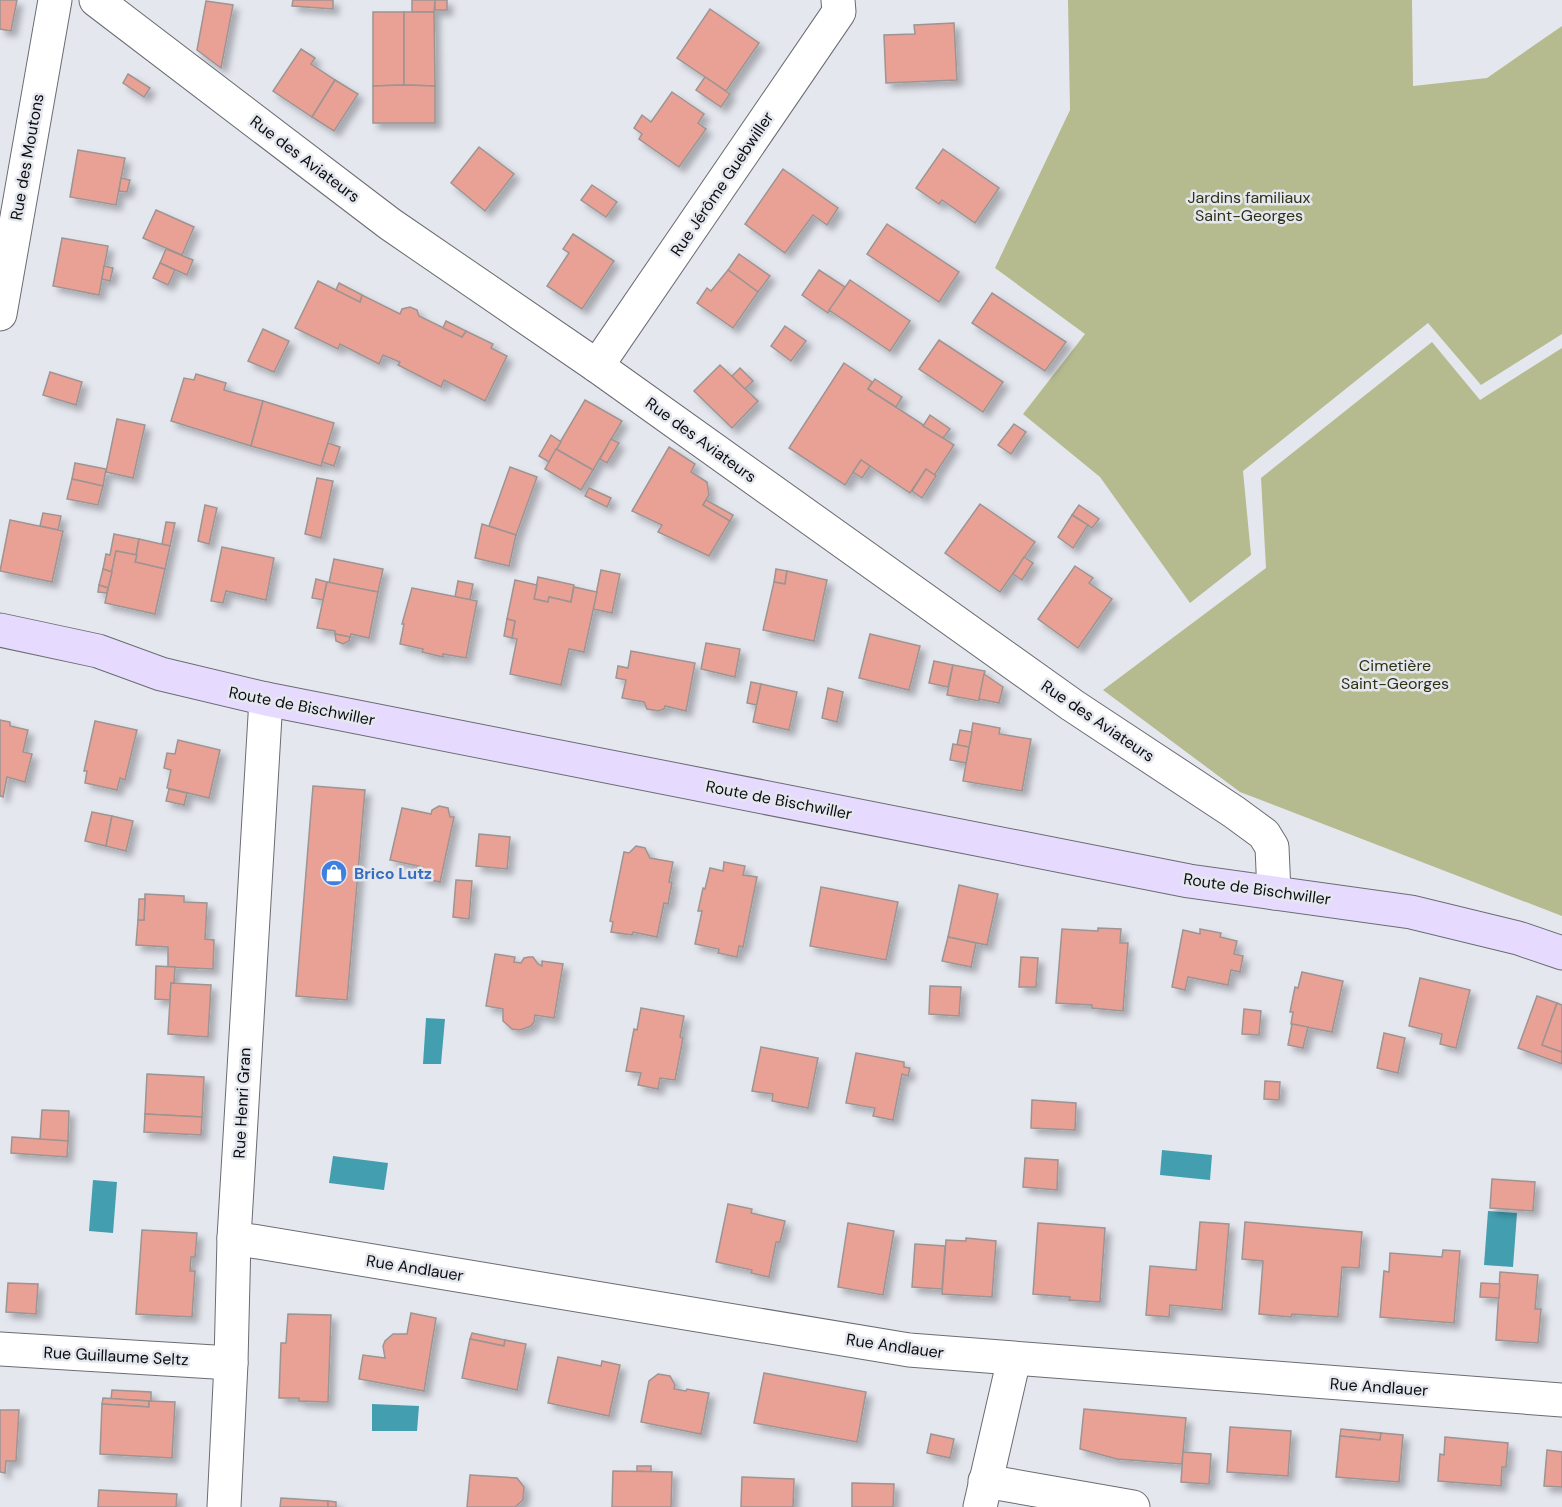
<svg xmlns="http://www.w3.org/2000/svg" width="1562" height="1507" viewBox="0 0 1562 1507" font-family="'DM Sans',sans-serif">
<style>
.green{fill:#b5ba8f}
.water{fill:#439eb0}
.building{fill:#eaa195;stroke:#9d9493;stroke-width:1.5;filter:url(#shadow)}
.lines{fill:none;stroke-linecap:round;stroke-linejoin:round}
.street-casing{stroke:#6a6c72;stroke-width:35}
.secondary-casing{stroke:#6a6c72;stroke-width:35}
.street{stroke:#fff;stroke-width:33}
.secondary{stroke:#e6dafe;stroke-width:33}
.labels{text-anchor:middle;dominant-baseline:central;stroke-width:5;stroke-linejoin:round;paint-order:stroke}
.street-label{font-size:16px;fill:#0c0d0f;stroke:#e5e7ef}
.park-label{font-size:16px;fill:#2e3012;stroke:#e5e7ef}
.shop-label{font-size:16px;font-weight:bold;fill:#366cbe;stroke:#e5e7ef;text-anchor:start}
</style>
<defs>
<filter id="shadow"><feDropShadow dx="5.5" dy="5.5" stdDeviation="3" flood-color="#0004"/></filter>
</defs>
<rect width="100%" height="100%" fill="#e5e7ef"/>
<g class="green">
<path d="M1068 0H1412L1413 86 1487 78 1562 26V334L1481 385 1428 323 1243 471 1251 555 1190 603 1100 477 1023 414 1085 334 995 268 1070 110Z"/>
<path d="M1432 342 1480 400 1562 348V916L1240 792 1103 690 1266 568 1261 478Z"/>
</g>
<g class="water">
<path d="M426 1018 445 1019 441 1064H423Z"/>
<path d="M1162 1150 1212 1155 1210 1180 1160 1175Z"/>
<path d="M333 1156 388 1163 384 1190 329 1183Z"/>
<path d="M93 1180 117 1182 113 1233 89 1231Z"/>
<path d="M1488 1211 1517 1213 1513 1267 1484 1265Z"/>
<path d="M372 1404 419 1406 417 1431H372Z"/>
</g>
<g class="building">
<path d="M0 0H17L11 31 0 29Z"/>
<path d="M293 0H333V9L292 6Z"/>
<path d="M412 0H435L434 12H412Z"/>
<rect x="435" y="0" width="12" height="10"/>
<path d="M206 1 233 5 221 68 197 50Z"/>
<path d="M710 9 759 43 726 91 677 58Z"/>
<path d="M373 12H404V85L373 86Z"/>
<path d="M404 12H434L435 86 404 85Z"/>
<path d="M954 23 957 80 886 83 884 35 915 34 914 25Z"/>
<path d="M301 49 315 58 311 64 335 80 312 117 273 91Z"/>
<path d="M128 74 150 88 144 97 123 83Z"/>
<path d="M705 77 730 94 721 107 696 90Z"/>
<path d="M335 80 358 94 334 131 312 117Z"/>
<path d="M404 85 435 86V123H373V86Z"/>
<path d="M672 92 704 114 698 123 706 129 679 167 639 139 642 134 634 128 642 115 651 122Z"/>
<path d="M479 147 514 174 485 211 451 183Z"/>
<path d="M943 149 999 188 975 223 942 200 939 204 916 188Z"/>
<path d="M78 150 125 158 116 205 70 197Z"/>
<path d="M783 169 838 208 827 225 813 215 785 253 745 224Z"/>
<path d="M121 178 130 180 127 192 119 191Z"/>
<path d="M592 185 617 202 606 217 581 200Z"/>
<path d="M156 210 194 227 182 255 143 238Z"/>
<path d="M887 224 959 272 939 302 867 254Z"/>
<path d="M573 234 614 261 582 309 547 286 569 253 563 249Z"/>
<path d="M62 238 108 246 99 295 53 286Z"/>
<path d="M166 249 193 260 187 275 160 263Z"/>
<path d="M739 254 770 276 758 292 728 270Z"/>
<path d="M160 263 175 270 168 285 153 278Z"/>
<path d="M104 266 113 268 110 281 102 279Z"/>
<path d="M728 270 758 292 733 328 697 303 707 288 711 291Z"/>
<path d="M819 270 845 287 828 313 802 295Z"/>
<path d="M850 280 910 321 890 351 829 310Z"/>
<path d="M318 281 360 302 362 295 400 314 402 309 410 307 417 310 419 316 462 337 466 331 493 344 491 348 507 356 485 401 444 380 441 387 398 365 400 362 383 355 379 364 340 344 338 349 295 328Z"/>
<path d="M339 283 362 295 360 302 336 290Z"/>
<path d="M992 293 1066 342 1045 371 972 323Z"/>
<path d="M446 321 466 331 462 337 443 328Z"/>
<path d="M785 326 806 341 791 361 771 346Z"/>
<path d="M263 329 289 341 274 372 248 361Z"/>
<path d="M939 340 1003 382 983 412 919 369Z"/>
<path d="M844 363 872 382 868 389 954 445 935 474 936 476 926 469 910 493 861 460 845 485 789 448Z"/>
<path d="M720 365 758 401 732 428 694 391Z"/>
<path d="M740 368 753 381 745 389 732 376Z"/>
<path d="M50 372 82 382 76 405 43 395Z"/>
<path d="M196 374 226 383 224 390 263 401 251 446 171 421 184 378 194 380Z"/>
<path d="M875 379 902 397 896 407 868 389Z"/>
<path d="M585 400 622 421 593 470 556 449Z"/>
<path d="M263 401 334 423 321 466 251 446Z"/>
<path d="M930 415 950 429 943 438 923 426Z"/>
<path d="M117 419 145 425 133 478 106 472Z"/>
<path d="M1014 424 1026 432 1011 454 998 445Z"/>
<path d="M551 435 561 442 549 462 539 456Z"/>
<path d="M611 439 619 443 607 463 600 459Z"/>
<path d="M328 443 340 447 334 466 322 462Z"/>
<path d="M669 447 695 464 691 472 707 482 709 495 703 505 730 521 709 556 658 532 662 525 632 511Z"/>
<path d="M556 449 593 470 581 490 545 469Z"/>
<path d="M861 460 870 466 862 478 853 472Z"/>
<path d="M75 463 106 469 103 486 72 479Z"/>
<path d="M510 467 537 477 516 535 489 526Z"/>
<path d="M926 469 936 476 922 498 912 491Z"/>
<path d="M317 478 333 481 321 538 305 534Z"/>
<path d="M72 479 103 486 98 505 67 499Z"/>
<path d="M589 488 611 498 607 507 585 496Z"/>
<path d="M706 500 733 515 730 521 703 505Z"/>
<path d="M980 504 1035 542 1000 592 945 553Z"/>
<path d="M205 505 217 508 209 544 198 541Z"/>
<path d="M1079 505 1099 519 1092 528 1072 515Z"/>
<path d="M43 513 61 516 58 530 40 526Z"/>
<path d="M1072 515 1088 525 1073 548 1058 537Z"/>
<path d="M10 520 63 531 52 582 0 571Z"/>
<path d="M166 522 175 523 170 546 162 544Z"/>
<path d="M482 524 516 535 509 566 475 558Z"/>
<path d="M114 534 139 539 136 555 116 551 112 572 103 569 106 554 110 555Z"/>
<path d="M139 539 170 546 165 569 135 562Z"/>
<path d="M222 547 274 558 266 600 226 591 223 603 211 601Z"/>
<path d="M116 551 137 555 135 562 165 569 155 614 105 603Z"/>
<path d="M1024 557 1033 563 1022 580 1013 574Z"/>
<path d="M334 559 383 569 378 592 329 583Z"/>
<path d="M1075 566 1093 578 1089 583 1112 599 1078 648 1038 619Z"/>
<path d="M103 569 112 572 108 588 99 585Z"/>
<path d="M776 569 787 571 785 584 774 582Z"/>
<path d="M601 570 620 574 612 613 593 609Z"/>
<path d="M787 571 827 580 814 641 763 630 774 582 785 584Z"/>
<path d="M538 577 574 585 571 602 549 597 548 602 534 599Z"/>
<path d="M316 579 327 582 323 600 312 598Z"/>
<path d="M515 580 537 585 534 599 548 602 549 597 571 602 574 587 597 592 584 652 569 649 561 685 510 674 517 639 512 638 515 621 507 619Z"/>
<path d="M458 581 473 584 470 600 455 597Z"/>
<path d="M327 582 378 592 369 638 351 634 350 637 335 634V631L317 628Z"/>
<path d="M99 585 108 588 107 593 98 592Z"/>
<path d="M412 588 477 601 466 658 443 654V657L422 652 423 649 400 644 404 624H402Z"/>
<path d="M507 619 515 621 512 638 504 636Z"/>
<path d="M335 634 350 637 349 641 343 644 336 641Z"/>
<path d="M870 634 920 646 909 690 859 678Z"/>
<path d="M706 643 740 649 735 677 701 669Z"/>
<path d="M631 651 695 663 686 711 665 706 664 709 658 711 653 710 647 709 644 702 622 698 626 680 616 678 618 666 628 668Z"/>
<path d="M934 661 953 665 948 687 929 683Z"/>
<path d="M953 665 985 671 979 701 947 695Z"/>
<path d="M984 674 1003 687 999 703 979 699Z"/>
<path d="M751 682 761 684 757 705 747 703Z"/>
<path d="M761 684 797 692 789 730 753 722Z"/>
<path d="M828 688 843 692 837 722 822 718Z"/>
<path d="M0 720 10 722V726L28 730 23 752 32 754 25 782 7 777 3 797 0 796Z"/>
<path d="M95 721 137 730 125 780 120 778 117 790 85 783 87 771H84Z"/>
<path d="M973 723 1000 728 999 734 1031 739 1022 791 963 781Z"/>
<path d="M960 730 972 732 969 747 957 745Z"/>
<path d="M178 740 220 750 209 798 167 788 171 770 164 768 167 753 175 754Z"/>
<path d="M953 744 969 747 966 763 950 760Z"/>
<path d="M313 786 365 790 347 1000 296 996Z"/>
<path d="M169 789 187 793 184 805 166 801Z"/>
<path d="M439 806 448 808 450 817H454L440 882 421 878 423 867 390 860 402 808 431 814 432 810Z"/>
<path d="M92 812 112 816 106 846 85 841Z"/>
<path d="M112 816 133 821 126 851 106 846Z"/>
<path d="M479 834 510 837 507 869 476 866Z"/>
<path d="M636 846 645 848 650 858 673 862 669 882 672 883 668 904 664 903 657 937 633 932 632 935 611 932 613 922 610 921 624 852 629 853Z"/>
<path d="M724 862 745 866 743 875 757 877 743 947 739 946 737 957 718 953 719 949 695 944 702 911H698L703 888 705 889 710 868 723 871Z"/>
<path d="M456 880 472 881 469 919 453 917Z"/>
<path d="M959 885 998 894 987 945 948 937Z"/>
<path d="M821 887 898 902 886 960 810 946Z"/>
<path d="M145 894 184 896V902L207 903 205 939 214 940 213 969 168 967V947L136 945 138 920H144Z"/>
<path d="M139 899H145L144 920H138Z"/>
<path d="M1098 928 1121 929 1120 943H1128L1123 1011 1092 1008V1005L1056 1003 1062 929 1098 931Z"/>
<path d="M1200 929 1221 933 1220 937 1237 941 1234 954 1243 956 1240 972 1231 970 1228 985 1188 977 1185 990 1172 987 1183 930 1200 934Z"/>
<path d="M948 937 976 943 971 967 942 961Z"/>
<path d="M495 954 515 957 514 962 521 963 524 958 529 957H533L538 964 542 966V961L563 964 554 1018 535 1015 534 1022 531 1026 520 1030 512 1029 503 1021V1009L486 1006Z"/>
<path d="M1021 957 1038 958 1036 987H1019Z"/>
<path d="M156 966 175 967 174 983H171L170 1000 155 999Z"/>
<path d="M1302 972 1343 981 1332 1032 1291 1024 1293 1012H1290L1295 987 1298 988Z"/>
<path d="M1420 978 1470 990 1456 1048 1440 1044 1442 1034 1409 1026Z"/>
<path d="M171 983 211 985 208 1037 168 1034Z"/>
<path d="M930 986 961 987 959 1016 929 1014Z"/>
<path d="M1537 996 1557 1003 1542 1045 1562 1052V1064L1518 1048Z"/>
<path d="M1557 1003 1562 1005V1052L1542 1045Z"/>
<path d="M641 1008 684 1016 680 1037 683 1038 675 1080 660 1078 658 1089 638 1085 641 1073 626 1071 634 1029 637 1030Z"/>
<path d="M1244 1009 1261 1011 1259 1035 1242 1034Z"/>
<path d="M1292 1024 1308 1027 1303 1048 1288 1045Z"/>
<path d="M1384 1033 1405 1038 1398 1073 1377 1068Z"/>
<path d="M761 1047 818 1058 808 1108 772 1101 773 1094 752 1091Z"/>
<path d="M856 1053 904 1062V1067L910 1068 908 1076 902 1074 893 1120 873 1116 875 1108 846 1103Z"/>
<path d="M147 1074 204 1077 202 1117 145 1114Z"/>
<path d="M1265 1081 1280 1082 1279 1100 1264 1099Z"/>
<path d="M1032 1100 1076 1103 1075 1130 1031 1128Z"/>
<path d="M42 1110 69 1111 68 1141 40 1140Z"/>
<path d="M145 1114 202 1117 201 1135 144 1132Z"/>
<path d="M12 1137 68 1141 67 1157 11 1153Z"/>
<path d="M1025 1158 1058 1160 1057 1190 1023 1187Z"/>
<path d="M1492 1179 1535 1182 1533 1211 1490 1208Z"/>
<path d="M728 1204 752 1209 751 1213 785 1221 780 1242H776L769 1277 751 1273 752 1270 716 1262Z"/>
<path d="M1200 1222 1229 1224 1222 1310 1170 1305 1169 1317 1146 1315 1150 1266 1196 1270Z"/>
<path d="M1245 1222 1362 1232 1359 1268 1342 1267 1338 1317 1292 1314 1291 1317 1259 1314 1263 1261 1242 1259Z"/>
<path d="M848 1223 894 1231 883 1295 838 1287Z"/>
<path d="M1038 1223 1105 1228 1100 1302 1069 1300 1070 1297 1033 1294Z"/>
<path d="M142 1230 197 1233 195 1257H191L190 1271H195L192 1317 136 1314Z"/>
<path d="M966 1238 996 1241 992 1297 942 1294 946 1240 966 1241Z"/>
<path d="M915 1244 945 1246 942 1289 912 1287Z"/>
<path d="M1443 1250 1460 1251 1454 1323 1380 1317 1384 1271 1389 1272 1390 1253 1442 1257Z"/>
<path d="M1500 1272 1538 1275 1535 1309H1541L1538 1343 1496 1340Z"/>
<path d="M8 1283 38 1284 36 1314 6 1312Z"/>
<path d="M1481 1283 1500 1284 1499 1298 1480 1297Z"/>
<path d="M411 1313 436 1318 424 1391 359 1379 363 1355 385 1358 383 1346 385 1341 393 1334H407Z"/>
<path d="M288 1314 331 1315 328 1402 299 1401V1398H279L281 1343H286Z"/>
<path d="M472 1333 505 1340 504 1346 470 1339Z"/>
<path d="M470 1339 504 1346 505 1340 526 1344 517 1390 462 1378Z"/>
<path d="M558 1357 601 1366 602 1361 620 1365 609 1416 548 1403Z"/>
<path d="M764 1373 866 1392 857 1442 754 1423Z"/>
<path d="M658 1374 670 1376 675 1385 674 1389 686 1391 687 1389 709 1393 701 1434 641 1422 649 1381Z"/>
<path d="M112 1390 151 1392V1401L111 1399Z"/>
<path d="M103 1398 149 1401V1407L102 1404Z"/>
<path d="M149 1401 175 1402 172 1458 100 1454 102 1404 149 1407Z"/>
<path d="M1084 1409 1186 1418 1182 1464 1117 1459 1080 1449Z"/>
<path d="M0 1410H19L16 1461H6L5 1473 0 1472Z"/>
<path d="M1230 1427 1291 1431 1288 1476 1227 1472Z"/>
<path d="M1341 1429 1381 1433 1380 1440 1340 1436Z"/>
<path d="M1381 1433 1403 1435 1399 1482 1336 1477 1340 1436 1380 1440Z"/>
<path d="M931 1434 954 1439 950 1458 927 1453Z"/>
<path d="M1445 1437 1508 1443 1506 1467H1502L1501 1486 1438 1481 1440 1454 1444 1455Z"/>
<path d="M1547 1450 1562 1452V1487L1544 1486Z"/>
<path d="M1183 1452 1211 1454 1209 1484 1181 1482Z"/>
<path d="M637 1466H651V1472L637 1471Z"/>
<path d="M613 1471 672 1472 671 1507H612Z"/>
<path d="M470 1475 517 1478 524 1487 523 1500 515 1507H467Z"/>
<path d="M742 1477 794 1479 793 1507H741Z"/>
<path d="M852 1483 894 1484 893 1507H852Z"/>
<path d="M99 1490 177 1494 176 1507H98Z"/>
<path d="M281 1498 328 1501V1507H280Z"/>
<path d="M328 1501 336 1502V1507H328Z"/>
</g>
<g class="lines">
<defs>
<g id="street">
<path d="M96 0 390 224 597 366 1072 705 1234 812 1264 834 1272 847 1274 893"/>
<path d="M0 314 55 0"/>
<path d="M597 366 839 12 838 0"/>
<path d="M234 1238 909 1350 1562 1400"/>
<path d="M0 1349 231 1363"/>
<path d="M985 1481 1133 1507"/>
<path d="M224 1507 231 1363 234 1238 266 699"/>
<path d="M980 1507 1014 1359"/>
</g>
<path id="secondary" d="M0 630 98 651 161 674 266 699 1189 881 1411 912 1518 938 1562 953"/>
</defs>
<use href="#street" class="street-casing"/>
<use href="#secondary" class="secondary-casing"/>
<use href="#street" class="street"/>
<use href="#secondary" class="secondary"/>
</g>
<defs>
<symbol id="shop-disc" viewBox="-11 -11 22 22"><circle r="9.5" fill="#3f7fe0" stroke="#e5e7ef"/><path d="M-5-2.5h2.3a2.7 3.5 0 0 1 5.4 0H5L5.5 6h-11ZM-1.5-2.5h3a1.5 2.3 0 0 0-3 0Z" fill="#fff"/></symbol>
</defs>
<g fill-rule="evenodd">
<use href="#shop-disc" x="319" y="858" width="30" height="30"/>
</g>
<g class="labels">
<g class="street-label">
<text transform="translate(27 157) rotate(-80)">Rue des Moutons</text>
<text transform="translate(305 159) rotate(37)">Rue des Aviateurs</text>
<text transform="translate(722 184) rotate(-56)">Rue Jérôme Guebwiller</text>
<text transform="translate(701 440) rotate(36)">Rue des Aviateurs</text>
<text transform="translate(302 706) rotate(11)">Route de Bischwiller</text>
<text transform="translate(1098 721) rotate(34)">Rue des Aviateurs</text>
<text transform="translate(779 800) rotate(11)">Route de Bischwiller</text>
<text transform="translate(1257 889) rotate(8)">Route de Bischwiller</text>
<text transform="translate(242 1103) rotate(-87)">Rue Henri Gran</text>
<text transform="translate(415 1268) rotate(9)">Rue Andlauer</text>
<text transform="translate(895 1346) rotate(8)">Rue Andlauer</text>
<text transform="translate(116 1356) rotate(3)">Rue Guillaume Seltz</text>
<text transform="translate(1379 1387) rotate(4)">Rue Andlauer</text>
</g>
<g class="park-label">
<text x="1249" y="197">Jardins familiaux<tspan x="1249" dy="18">Saint-Georges</tspan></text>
<text x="1395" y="665">Cimetière<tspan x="1395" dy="18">Saint-Georges</tspan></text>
</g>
<g class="shop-label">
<text x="354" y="873">Brico Lutz</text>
</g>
</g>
</svg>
